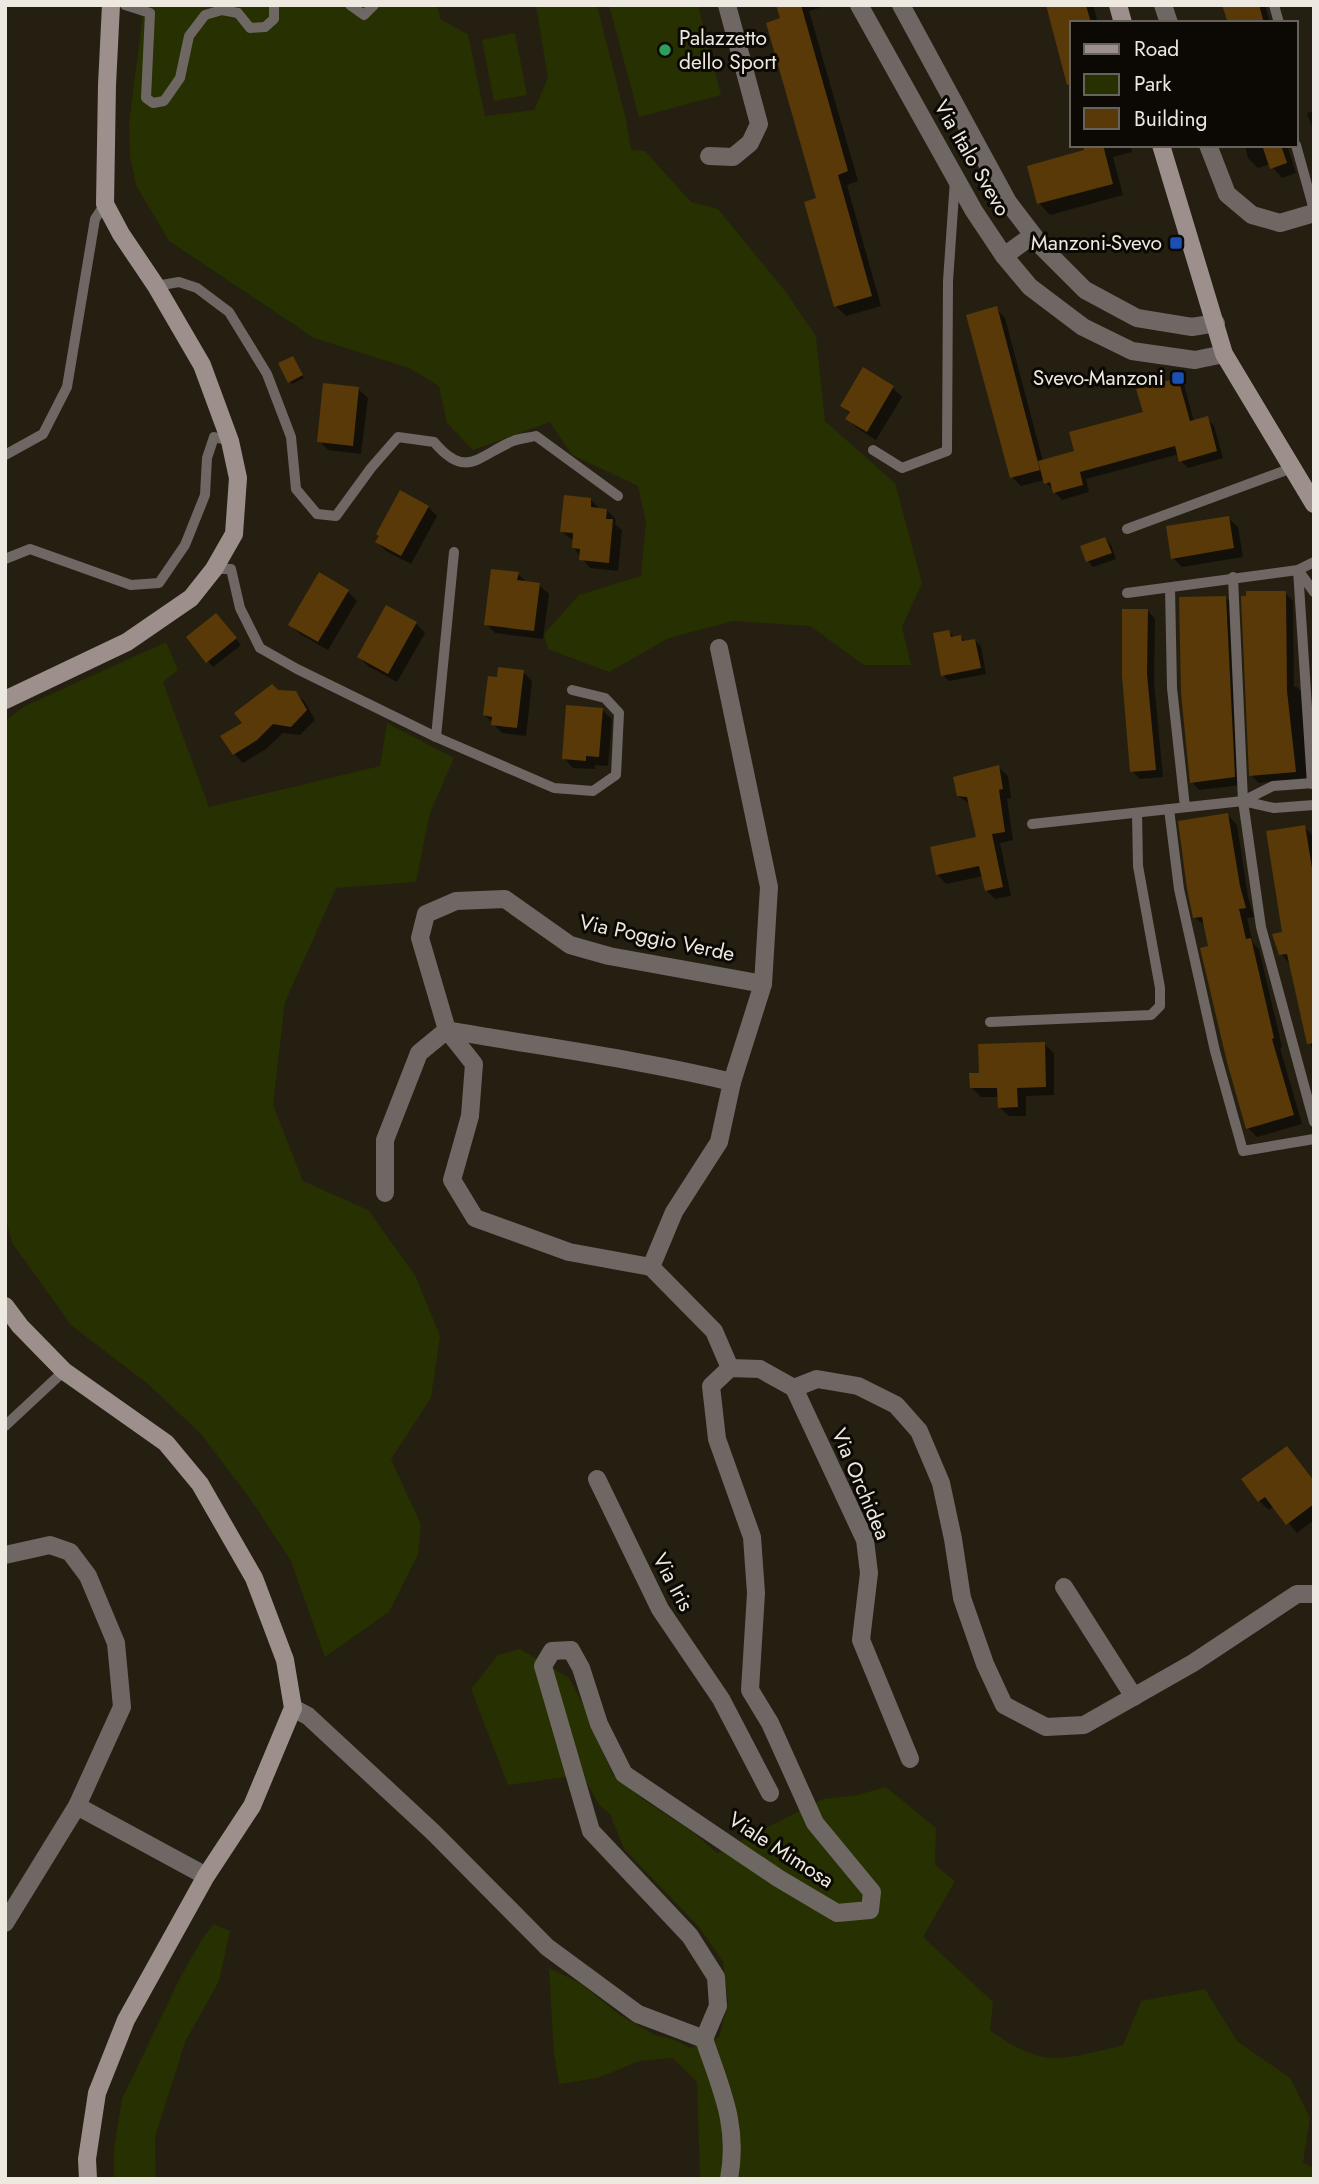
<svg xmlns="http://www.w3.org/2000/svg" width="1319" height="2184" viewBox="0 0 1319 2184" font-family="Jost,sans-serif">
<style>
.green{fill:#263001}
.shadow{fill:#0007}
.building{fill:#593907}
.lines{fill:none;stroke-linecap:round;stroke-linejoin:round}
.lane{stroke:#6f6764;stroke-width:10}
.street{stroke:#6f6764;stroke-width:18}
.secondary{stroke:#9d908c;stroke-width:18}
.leisure-dot{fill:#2e9e5b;stroke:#0c0905;stroke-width:2.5}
.transit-dot{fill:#1a4fb4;stroke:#0c0905;stroke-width:2.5}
.labels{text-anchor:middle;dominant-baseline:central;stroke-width:6;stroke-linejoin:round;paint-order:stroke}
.poi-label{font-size:21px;fill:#ede9e0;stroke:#0c0905;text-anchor:end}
.street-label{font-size:21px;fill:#ede9e0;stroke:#0c0905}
</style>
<rect width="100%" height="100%" fill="#251f12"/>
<g class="green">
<path d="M144 5H437L441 20 468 34 485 116 534 110 548 78 536 5H597L626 120 631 150 645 151 691 202 718 209 785 291 816 336 825 421 895 483 922 583 902 627 911 665H864L810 626 733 621 669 638 609 672 548 649 544 634 579 595 641 576 646 522 638 486 572 455 550 422 473 450 447 423 439 386 409 368 314 338 169 241 136 185 130 156 129 124Z"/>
<path d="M609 5H698L721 95 639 117Z"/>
<path d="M515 33 527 95 494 101 482 40Z"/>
<path d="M166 642 178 670 163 682 209 807 380 766 387 723 454 758 430 813 416 882 336 888 285 1002 273 1105 303 1181 368 1210 416 1277 440 1336 431 1398 391 1459 421 1525 418 1554 389 1612 325 1657 291 1561 251 1500 201 1434 148 1384 72 1326 12 1243 5 1216V721L25 706Z"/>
<path d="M520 1649 569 1678 585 1708 613 1775 644 1800 693 1832 717 1853 823 1799 857 1795 886 1787 936 1828 935 1865 955 1881 923 1937 993 2002 990 2030C1005 2042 1030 2056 1051 2058 1070 2059 1104 2050 1123 2045L1141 2001 1205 1989 1237 2041 1290 2078 1310 2118 1303 2163 1314 2168V2179H700L697 2082 673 2058 639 2061 598 2078 559 2084 554 2053 549 1968 580 1983 620 2015 655 2035 675 2040 690 2048 719 2037 728 2002 723 1962 699 1927 624 1849 610 1814 600 1806 582 1775 508 1785 471 1689 498 1655Z"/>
<path d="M214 1924 230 1931 219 1981 185 2042 155 2137 156 2179H114V2149L122 2099 181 1976 202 1939Z"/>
</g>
<g class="shadow">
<path d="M778 5 826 6 809 11 858 181 847 185 881 306 846 316 836 306 818 200Z"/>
<path d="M1048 5H1093L1098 23H1072V98Z"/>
<path d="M1225 5H1265L1270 23H1230Z"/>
<path d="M1314 111V132L1307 113Z"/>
<path d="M1085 145H1131L1132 152 1113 157 1123 195 1050 215 1039 203 1086 152Z"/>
<path d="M1245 145H1287L1296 173 1282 178 1270 164 1258 168 1248 158Z"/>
<path d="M996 308 1005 318 1043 461 1076 452 1145 413 1178 380 1185 387 1194 422 1207 418 1214 426 1223 458 1188 468 1181 461 1179 454 1086 479 1089 492 1062 500 1044 480 1021 486 1012 477Z"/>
<path d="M295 360 304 378 292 384 290 382Z"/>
<path d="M864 370 893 388 902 397 876 440 857 428 847 418 850 414 842 405Z"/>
<path d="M358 389 368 398 361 454 328 450 319 441Z"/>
<path d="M591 500 601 510H607L616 520 615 524 622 530 618 571 590 568 573 547 574 541 562 532Z"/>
<path d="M428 507 437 516 411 564 386 551 377 542Z"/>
<path d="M1228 518 1238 527 1243 557 1182 567 1173 558Z"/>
<path d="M1105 539 1111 545 1116 559 1093 567 1088 561Z"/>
<path d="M518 574 528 584 539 585 549 594 543 639 495 633 486 624Z"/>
<path d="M320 575 348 592 357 601 328 650 300 634 291 625Z"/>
<path d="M1285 593 1293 601 1294 687H1297L1305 695 1311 777 1259 783 1251 775Z"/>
<path d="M1226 598 1234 606 1241 785 1199 790 1192 782Z"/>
<path d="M1148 611 1155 619 1154 683 1163 777 1140 779 1132 771Z"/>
<path d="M222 621 241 645 213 667 208 661Z"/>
<path d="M416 623 425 633 397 682 368 666 359 657Z"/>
<path d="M949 632 955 638 961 637 966 642 975 641 981 646 986 674 949 681 943 675Z"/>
<path d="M523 672 532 681 526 736 502 733 485 715 498 679Z"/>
<path d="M277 691 295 692 305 702 315 720 300 735 283 733 266 749 243 763 234 754Z"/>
<path d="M602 710 612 719 608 766 595 765V769L573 768 564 758Z"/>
<path d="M998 767 1008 776 1011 798 1007 799 1013 840 1000 843 1011 896 995 899 986 890 983 876 946 884 937 874 978 838 971 805 958 796Z"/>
<path d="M1228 815 1237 825 1248 897 1254 917 1247 918 1253 943 1259 949 1282 1047 1280 1048 1302 1124 1257 1137 1248 1128 1206 926 1195 918Z"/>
<path d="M1304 827 1314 837V1057L1290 964 1281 954Z"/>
<path d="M1044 1044 1054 1053V1095L1026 1096V1116H1009L999 1107V1097H981L972 1088 981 1075Z"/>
<path d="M1286 1448 1314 1481V1520L1297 1533 1274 1506 1269 1510 1259 1501Z"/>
</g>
<g class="building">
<path d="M776 5H801L848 171 838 175 872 296 834 307 804 202 816 198 766 23 780 18Z"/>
<path d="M1046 5H1086L1091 23H1072V84L1067 85Z"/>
<path d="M1222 5H1259L1264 23H1228Z"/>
<path d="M1083 145H1103L1113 184 1037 204 1027 166 1084 150Z"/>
<path d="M1262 145H1281L1287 163 1270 169Z"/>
<path d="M997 306 1040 470 1010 478 966 315Z"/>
<path d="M293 356 303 375 288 383 278 363Z"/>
<path d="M863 367 894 386 867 432 845 419 850 412 840 406Z"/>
<path d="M1178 378 1190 421 1208 416 1217 451 1179 462 1175 446 1080 472 1083 485 1053 493 1050 482 1044 484 1038 461 1074 451 1069 432 1143 412 1136 389Z"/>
<path d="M323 383 359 387 353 446 317 442Z"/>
<path d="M400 490 429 506 401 556 375 542 379 536 376 534Z"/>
<path d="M564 495 591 498V507L607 509 606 519H613L609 563 579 560 580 549 572 548 573 533 560 532Z"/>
<path d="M1229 516 1234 548 1171 559 1166 526Z"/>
<path d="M1105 537 1112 553 1086 562 1080 546Z"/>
<path d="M491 569 519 572 517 580 540 583 534 631 484 625Z"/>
<path d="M319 572 349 590 318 642 288 625Z"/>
<path d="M1246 591H1286L1287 691 1296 772 1249 776 1241 596H1246Z"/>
<path d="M1226 596 1235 777 1190 783 1181 693 1179 597Z"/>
<path d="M386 605 417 622 388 674 357 657Z"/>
<path d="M1122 609H1148L1147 674 1156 770 1130 772 1122 676Z"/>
<path d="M216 613 237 638 206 663 186 637Z"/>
<path d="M949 630 951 637 961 635 962 641 975 639 981 668 941 676 933 633Z"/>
<path d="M498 667 524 670 517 728 491 725 492 717 483 715 488 676 497 677Z"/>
<path d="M272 684 278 690 296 691 307 710 291 727 273 724 257 740 233 755 220 736 242 723 234 713Z"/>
<path d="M566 705 603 708 599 757 586 756V761L562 759Z"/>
<path d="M999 765 1003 789 999 790 1005 832 992 834 1003 887 985 891 979 866 936 875 930 847 976 837 967 797 957 796 953 777Z"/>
<path d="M1228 813 1240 886 1246 908 1239 909 1246 939 1251 938 1274 1038 1272 1039 1294 1115 1246 1129 1227 1062 1200 948 1208 946 1202 917 1193 918 1187 889 1178 821Z"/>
<path d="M1305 825 1314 880V1043L1307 1044 1287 954 1279 955 1272 934 1282 932 1266 831Z"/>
<path d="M1045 1042 1046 1087 1017 1088 1018 1107 998 1108 997 1088H970L969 1073H979L978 1044Z"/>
<path d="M1287 1446 1314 1481V1504L1286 1525 1265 1497 1258 1502 1241 1479Z"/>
</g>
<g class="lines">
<g class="lane">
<path d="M125 5 150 13 146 98 153 103 164 101 180 78 189 36 205 15 222 10 238 13 250 28 265 27 274 19V5"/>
<path d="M350 5 364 15 374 5"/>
<path d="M1274 5 1279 23"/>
<path d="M1296 145 1314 210"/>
<path d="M156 286 179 282 197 288 229 312 267 374 291 437 296 489 317 514 336 516 371 468 398 437 434 442C466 480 478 456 513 441 520 438 528 438 536 436L618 496"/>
<path d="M873 450 902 468 947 451 948 281 955 180"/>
<path d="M5 455 43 434 67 387 95 219 105 204"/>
<path d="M1127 529 1292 468"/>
<path d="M5 559 30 549 131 585 159 583 185 545 205 495 207 458 214 437 230 441"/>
<path d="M214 569H231L240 608 260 648 297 669 436 737 554 788 593 791 616 775 619 713 605 698 572 690"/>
<path d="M1233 577 1243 801 1261 927 1314 1122"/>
<path d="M1170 588 1172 688 1185 807"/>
<path d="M1127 593 1298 570 1314 592"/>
<path d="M436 737 454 552"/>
<path d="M1314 783 1273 786 1243 801 1274 808 1314 805"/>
<path d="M1312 784 1298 570 1314 562"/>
<path d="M1169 809 1179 889 1215 1051 1243 1151 1314 1139"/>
<path d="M1032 824 1243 801"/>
<path d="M990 1022 1151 1015 1160 1006V988L1138 866 1137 813"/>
<path d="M5 1426 64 1371"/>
</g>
<g class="street">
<path d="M859 5 974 211 1004 256 1030 287 1083 327 1132 351 1195 360 1224 354"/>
<path d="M901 5 1008 202 1043 248 1085 290 1137 318 1192 327 1216 323"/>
<path d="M1163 5 1169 23"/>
<path d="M1208 145 1227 194 1252 215 1280 223 1314 213"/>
<path d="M709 156 733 157 750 143 759 124 727 5"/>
<path d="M1004 256 1033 235"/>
<path d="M719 648 769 887 763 984 732 1082 719 1142 674 1212 651 1267 714 1331 730 1368"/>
<path d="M732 1082C638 1059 542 1047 447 1030L420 938 426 914 456 901 505 899 570 945 609 956 763 984"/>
<path d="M385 1193V1140L419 1053 447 1030 474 1064 470 1116 452 1180 475 1218 569 1252 651 1267"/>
<path d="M794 1388 865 1540 869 1573 861 1640 910 1759"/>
<path d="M597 1479 660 1609 721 1699 770 1793"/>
<path d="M5 1555 50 1545 70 1552 88 1576 116 1643 122 1707 77 1806 5 1923"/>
<path d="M1064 1587 1134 1697"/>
<path d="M293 1708 308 1716 434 1833 547 1947 638 2014 704 2039 718 2006 716 1977 690 1936 591 1831 543 1666 552 1651 571 1650 581 1668 599 1724 624 1774 778 1878 837 1913 870 1910 872 1892 815 1823 770 1723 750 1690 756 1593 752 1537 717 1439 711 1386 730 1368 760 1369 794 1388 817 1379 858 1386 896 1405 919 1431 941 1483 953 1539 962 1598 985 1664 1004 1705 1046 1727 1084 1725 1193 1663 1297 1594H1314"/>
<path d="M77 1806 206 1876"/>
<path d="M704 2039C721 2089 739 2125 729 2179"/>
</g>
<g class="secondary">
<path d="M1118 5 1123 23"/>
<path d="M1161 145 1224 354 1314 504"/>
<path d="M5 700 127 642 191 598 214 569 234 534 238 478 230 441 202 365 156 286 121 234 105 204 107 85 111 5"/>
<path d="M5 1306 20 1326 64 1371 166 1443 200 1484 254 1578 285 1660 293 1708 252 1806 206 1876 126 2020 97 2093 87 2159 88 2179"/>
</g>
</g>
<circle class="leisure-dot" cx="665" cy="50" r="7"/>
<g class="transit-dot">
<rect x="1169" y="236" width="14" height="14" rx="3.5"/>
<rect x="1171" y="371" width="14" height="14" rx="3.5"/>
</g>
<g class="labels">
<g class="poi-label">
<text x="679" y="38" text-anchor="start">Palazzetto<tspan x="679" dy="24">dello Sport</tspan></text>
<text x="1162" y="243">Manzoni-Svevo</text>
<text x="1164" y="378">Svevo-Manzoni</text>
</g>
<g class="street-label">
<text transform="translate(972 158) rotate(60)">Via Italo Svevo</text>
<text transform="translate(657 938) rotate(12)">Via Poggio Verde</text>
<text transform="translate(861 1484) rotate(67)">Via Orchidea</text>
<text transform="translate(673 1582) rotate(62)">Via Iris</text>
<text transform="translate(781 1850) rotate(33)">Viale Mimosa</text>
</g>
</g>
<rect width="1319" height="2184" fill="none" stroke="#ede9e0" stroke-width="14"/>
<rect x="1070" y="21" width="228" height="126" fill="#0c0905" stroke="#66635d" stroke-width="2"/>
<rect x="1084" y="44" width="35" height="10" fill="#9d908c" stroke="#66635d" stroke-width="2"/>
<text x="1134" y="56" font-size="21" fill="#ede9e0">Road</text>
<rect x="1084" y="74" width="35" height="21" fill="#263001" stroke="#66635d" stroke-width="2"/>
<text x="1134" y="91" font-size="21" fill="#ede9e0">Park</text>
<rect x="1084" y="108" width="35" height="21" fill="#593907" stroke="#66635d" stroke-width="2"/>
<text x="1134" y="126" font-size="21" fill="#ede9e0">Building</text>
</svg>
